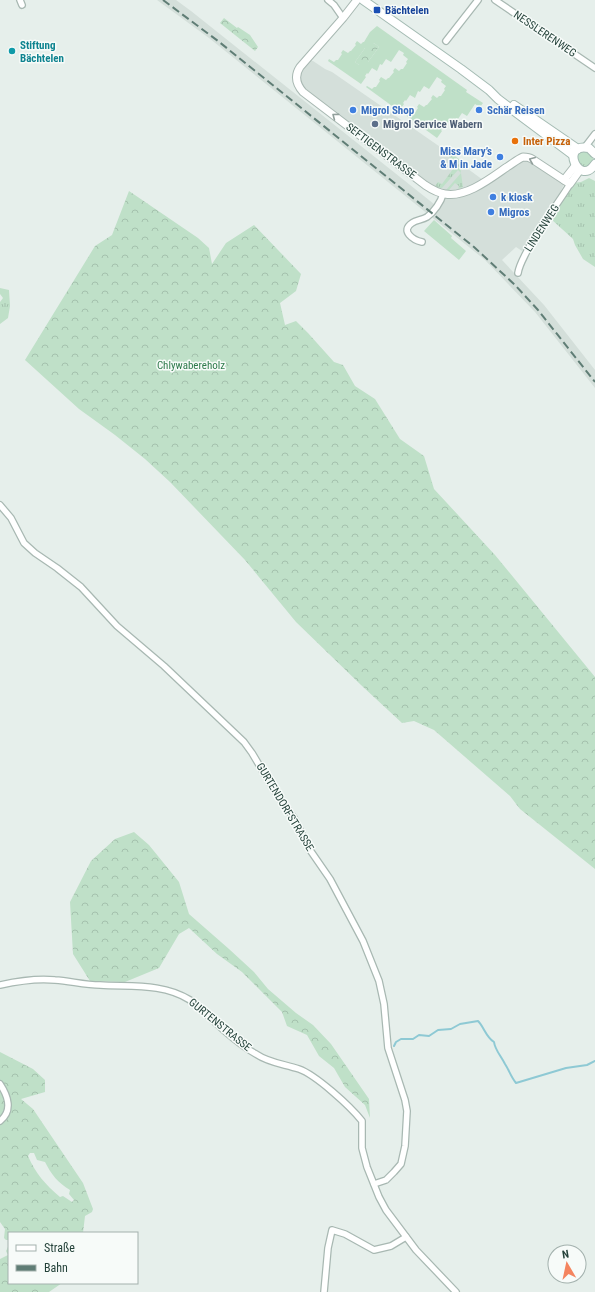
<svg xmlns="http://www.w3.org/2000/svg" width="595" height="1292" viewBox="0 0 595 1292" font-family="'Roboto Condensed',sans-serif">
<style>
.built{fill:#d4dfda}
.grass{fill:url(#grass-tufts)}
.forest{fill:url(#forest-crowns);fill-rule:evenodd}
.garden{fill:#bfe0c8;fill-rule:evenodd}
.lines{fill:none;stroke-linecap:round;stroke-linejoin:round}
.stream{stroke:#8ec9d4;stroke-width:2}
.minor-casing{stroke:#a8b8b2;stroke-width:8}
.tertiary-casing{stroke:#a8b8b2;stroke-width:9}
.secondary-casing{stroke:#a4bbb3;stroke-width:10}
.minor{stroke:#fff;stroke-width:5.5}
.tertiary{stroke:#fff;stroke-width:7}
.secondary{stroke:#fff;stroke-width:8}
.rail{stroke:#5f7d75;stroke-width:2;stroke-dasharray:8 4;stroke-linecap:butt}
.oneway{stroke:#92a09c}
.transit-dot{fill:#1a4fb4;stroke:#f7fbf9;stroke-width:1.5}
.culture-dot{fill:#0f9aa8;stroke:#f7fbf9;stroke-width:1.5}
.shop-dot{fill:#3f7fe0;stroke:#f7fbf9;stroke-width:1.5}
.service-dot{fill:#5c6f8a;stroke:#f7fbf9;stroke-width:1.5}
.food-dot{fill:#e8710a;stroke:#f7fbf9;stroke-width:1.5}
.labels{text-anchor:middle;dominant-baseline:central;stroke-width:3;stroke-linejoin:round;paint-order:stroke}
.transit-label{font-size:11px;font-weight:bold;fill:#164399;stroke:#f7fbf9;text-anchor:start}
.street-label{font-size:11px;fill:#24423a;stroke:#f7fbf9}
.culture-label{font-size:11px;font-weight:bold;fill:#0d838f;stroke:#f7fbf9;text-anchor:start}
.shop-label{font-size:11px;font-weight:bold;fill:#366cbe;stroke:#f7fbf9;text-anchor:start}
.service-label{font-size:11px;font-weight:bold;fill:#4e5e75;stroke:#f7fbf9;text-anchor:start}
.food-label{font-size:11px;font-weight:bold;fill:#c56008;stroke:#f7fbf9;text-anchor:start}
.park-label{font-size:11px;fill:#2d7a4b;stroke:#f7fbf9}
</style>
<defs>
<pattern id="grass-tufts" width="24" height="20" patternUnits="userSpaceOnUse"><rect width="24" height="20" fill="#bfe0c8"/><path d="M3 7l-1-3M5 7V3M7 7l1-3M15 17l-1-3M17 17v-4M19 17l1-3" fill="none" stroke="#a4c1ad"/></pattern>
<pattern id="forest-crowns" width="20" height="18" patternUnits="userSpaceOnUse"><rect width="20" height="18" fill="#bfe0c8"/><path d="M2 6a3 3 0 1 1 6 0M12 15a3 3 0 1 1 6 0" fill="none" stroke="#a4c1ad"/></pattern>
</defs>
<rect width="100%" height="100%" fill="#e6efeb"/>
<g class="built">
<path d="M157 0H176L191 11 439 208 445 199 454 197 523 161 529 160 564 184 556 202 522 251 516 247 502 260 544 305 595 370V388L535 312 485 260 209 38Z"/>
<path d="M309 60 313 61 325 69 332 72 459 160 468 169 483 180 465 189 453 191 443 190 433 187 303 90 301 86 299 74Z"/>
</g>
<g class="grass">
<circle cx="585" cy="159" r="8"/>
<path d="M452 154 459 159 463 187 458 189 459 186 455 183 449 190H446L461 173 458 170 442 188H439L435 186 438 182 442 184 456 165 454 160 449 157Z"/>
<path d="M589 178 595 181V267L583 259 575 245 573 239 551 219 573 183 581 182Z"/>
<path d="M0 288 9 290 10 306 8 318 0 324V302L3 298 0 294Z"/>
</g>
<g class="forest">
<path d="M224 18 237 28 238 27 250 35 258 47 255 51 220 23Z"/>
<path d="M374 43 379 47 368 62 359 65 355 62 365 48Z"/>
<path d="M129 191 198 238 209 248 212 264 226 243 254 225 301 274 296 291 280 303 285 325 296 321 308 333 334 362 343 365 355 386 375 399 400 439 424 456 434 489 495 555 595 677V869L520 809 510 796 434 730 414 721 402 723 361 685 296 622 245 560 170 482 145 459 115 435 79 409 25 360 95 246 112 235Z"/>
<path d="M134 832 149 845 179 882 189 914 229 949 254 972 268 989 296 1013 313 1025 331 1044 369 1099 370 1118 365 1105 345 1087 334 1068 319 1056 307 1035 287 1026 282 1012 242 972 217 954 189 928 179 934 159 968 125 982 90 981 73 954 70 902 91 861 115 839Z"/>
<path d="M0 1052 33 1069 45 1080V1092L21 1099 33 1109 83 1183 93 1209 92 1212 85 1216 83 1233H9V1240H6L4 1238 5 1229 0 1222ZM30 1153H34L37 1160 45 1162C51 1174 58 1183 70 1190L69 1194 74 1200 72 1202 63 1196 60 1197C45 1184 36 1174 28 1156Z"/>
<path d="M9 1245V1283H62L49 1292H0V1259L8 1255 6 1251Z"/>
</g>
<g class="garden">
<path d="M377 26 467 90 466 92 483 103 480 107 475 104 467 116 462 113 458 119 456 118 453 125 448 122 444 128 443 127 441 130 442 131 437 138 404 114 405 113 410 116 412 114H414L418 108 417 107 419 104 424 107 426 105H427L432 99 431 98 433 95 437 98 439 96H441L445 90 444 89 446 86 441 82 442 80 437 77 429 89 424 86 420 92 418 91 415 98 410 95 406 101 405 100 403 103 404 104 399 111 366 87 367 86 372 89 374 87H376L380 81 379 80 381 77 386 80 388 78H389L394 72 393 71 395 68 399 71 401 69H403L407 63 406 62 408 59 403 55 404 53 399 50 391 62 386 59 382 65 380 64 377 71 372 68 368 74 367 73 365 76 366 77 361 84 328 61 329 59 334 62 336 60H338L342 54 341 53 343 50 348 53 350 51H351L356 45 355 44 357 41 361 44 363 42H364L370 32ZM374 43 379 47 368 62 363 59 359 65 355 62 365 48 368 51Z"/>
<path d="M434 220 452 236 451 238 466 251 459 260 424 231Z"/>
</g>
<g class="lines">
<path class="stream" d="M394 1046 396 1042 401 1039H413L419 1035 429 1036 438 1030 451 1029 460 1024 478 1021C484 1027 486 1037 494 1042 495 1050 501 1056 505 1064 509 1070 511 1077 516 1083L566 1068 587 1065 595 1061"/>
<defs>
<g id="minor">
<path d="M20 0 22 5"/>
<path d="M328 0 334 5 343 18"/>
<path d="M495 0 595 68"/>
<path d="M446 41 478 0"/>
<path d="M585 147 595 134"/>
<path d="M422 242C413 240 400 231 412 223 416 220 422 220 427 217 434 212 441 202 443 194"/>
<path d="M518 273C519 266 523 259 526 253 538 228 556 207 570 184"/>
<path d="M0 505 11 518 24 543 35 553 57 568 81 587 117 626 164 666 244 742 252 753 274 790 294 818 310 850 330 879 363 941 379 981 384 1004 388 1048 405 1100 407 1111 405 1146 401 1164 394 1172 386 1180 374 1184"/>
<path d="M0 985C18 981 37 978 55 980 70 981 85 985 100 985 131 987 163 983 190 1000 212 1018 231 1040 256 1054 269 1063 284 1064 299 1069 316 1075 350 1106 362 1121V1148L367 1167 379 1197 386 1210 416 1250 456 1292"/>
<path d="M0 1084C8 1096 13 1111 0 1121"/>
<path d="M324 1292 328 1248 332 1230 345 1234 374 1250 391 1246 406 1237"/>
</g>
<g id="tertiary">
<path d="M357 0 343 18 300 67C294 76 296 84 303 92L425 185C431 189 438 193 445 194 466 198 491 178 507 167 512 164 518 159 523 157 527 157 529 157 532 159L570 184 580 170"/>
<path d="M564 180 575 166"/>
</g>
<g id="secondary">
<path d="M363 0 461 69 489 90 498 99 573 155"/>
<path d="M514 105 578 149"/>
<path d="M595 154 589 148C559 142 579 188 595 164"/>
</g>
</defs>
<use href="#minor" class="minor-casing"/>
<use href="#tertiary" class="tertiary-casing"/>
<use href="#secondary" class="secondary-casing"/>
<use href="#minor" class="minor"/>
<use href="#tertiary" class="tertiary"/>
<use href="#secondary" class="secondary"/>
<path class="rail" d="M163 0 218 41 474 247 515 285 538 310 595 382"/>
</g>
<defs><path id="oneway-chevron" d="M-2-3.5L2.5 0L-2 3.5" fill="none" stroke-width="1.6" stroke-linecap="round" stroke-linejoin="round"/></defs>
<g class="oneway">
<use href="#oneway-chevron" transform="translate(335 116) rotate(-143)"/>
<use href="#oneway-chevron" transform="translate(532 160) rotate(-157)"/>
</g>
<rect class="transit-dot" x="373" y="6" width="8" height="8" rx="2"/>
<circle class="culture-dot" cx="12" cy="51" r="4"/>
<g class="shop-dot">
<circle cx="353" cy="110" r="4"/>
<circle cx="479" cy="110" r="4"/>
<circle cx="500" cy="157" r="4"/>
<circle cx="493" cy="197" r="4"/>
<circle cx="491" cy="212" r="4"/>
</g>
<circle class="service-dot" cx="375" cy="124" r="4"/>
<circle class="food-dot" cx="515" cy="141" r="4"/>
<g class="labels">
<g class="transit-label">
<text x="385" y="10">Bächtelen</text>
</g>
<g class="street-label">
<text transform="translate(545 34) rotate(34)">NESSLERENWEG</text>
<text transform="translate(381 151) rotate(37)">SEFTIGENSTRASSE</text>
<text transform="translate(542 228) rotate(-57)">LINDENWEG</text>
<text transform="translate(285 807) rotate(59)">GURTENDORFSTRASSE</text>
<text transform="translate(220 1025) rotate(39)">GURTENSTRASSE</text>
</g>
<g class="culture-label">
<text x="20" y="45">Stiftung<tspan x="20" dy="13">Bächtelen</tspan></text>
</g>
<g class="shop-label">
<text x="361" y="110">Migrol Shop</text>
<text x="487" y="110">Schär Reisen</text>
<text x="492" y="151" text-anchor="end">Miss Mary’s<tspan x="492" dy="13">&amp; M in Jade</tspan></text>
<text x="501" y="197">k kiosk</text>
<text x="499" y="212">Migros</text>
</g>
<g class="service-label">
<text x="383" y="124">Migrol Service Wabern</text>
</g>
<g class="food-label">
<text x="523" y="141">Inter Pizza</text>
</g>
<g class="park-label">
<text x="191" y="365">Chlywabereholz</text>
</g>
</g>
<rect x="8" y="1232" width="130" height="52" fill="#f7fbf9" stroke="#a3b1ad"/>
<rect x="16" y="1245" width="20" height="6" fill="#ffffff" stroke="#a3b1ad"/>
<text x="44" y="1252" font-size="12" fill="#24423a">Straße</text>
<rect x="16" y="1265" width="20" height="6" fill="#5f7d75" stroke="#a3b1ad"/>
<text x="44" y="1272" font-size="12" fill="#24423a">Bahn</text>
<g transform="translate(567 1264) rotate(351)"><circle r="19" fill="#f7fbf9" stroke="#a3b1ad"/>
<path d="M0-3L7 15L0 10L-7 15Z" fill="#f4845f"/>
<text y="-6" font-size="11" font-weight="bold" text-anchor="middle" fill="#24423a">N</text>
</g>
</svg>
